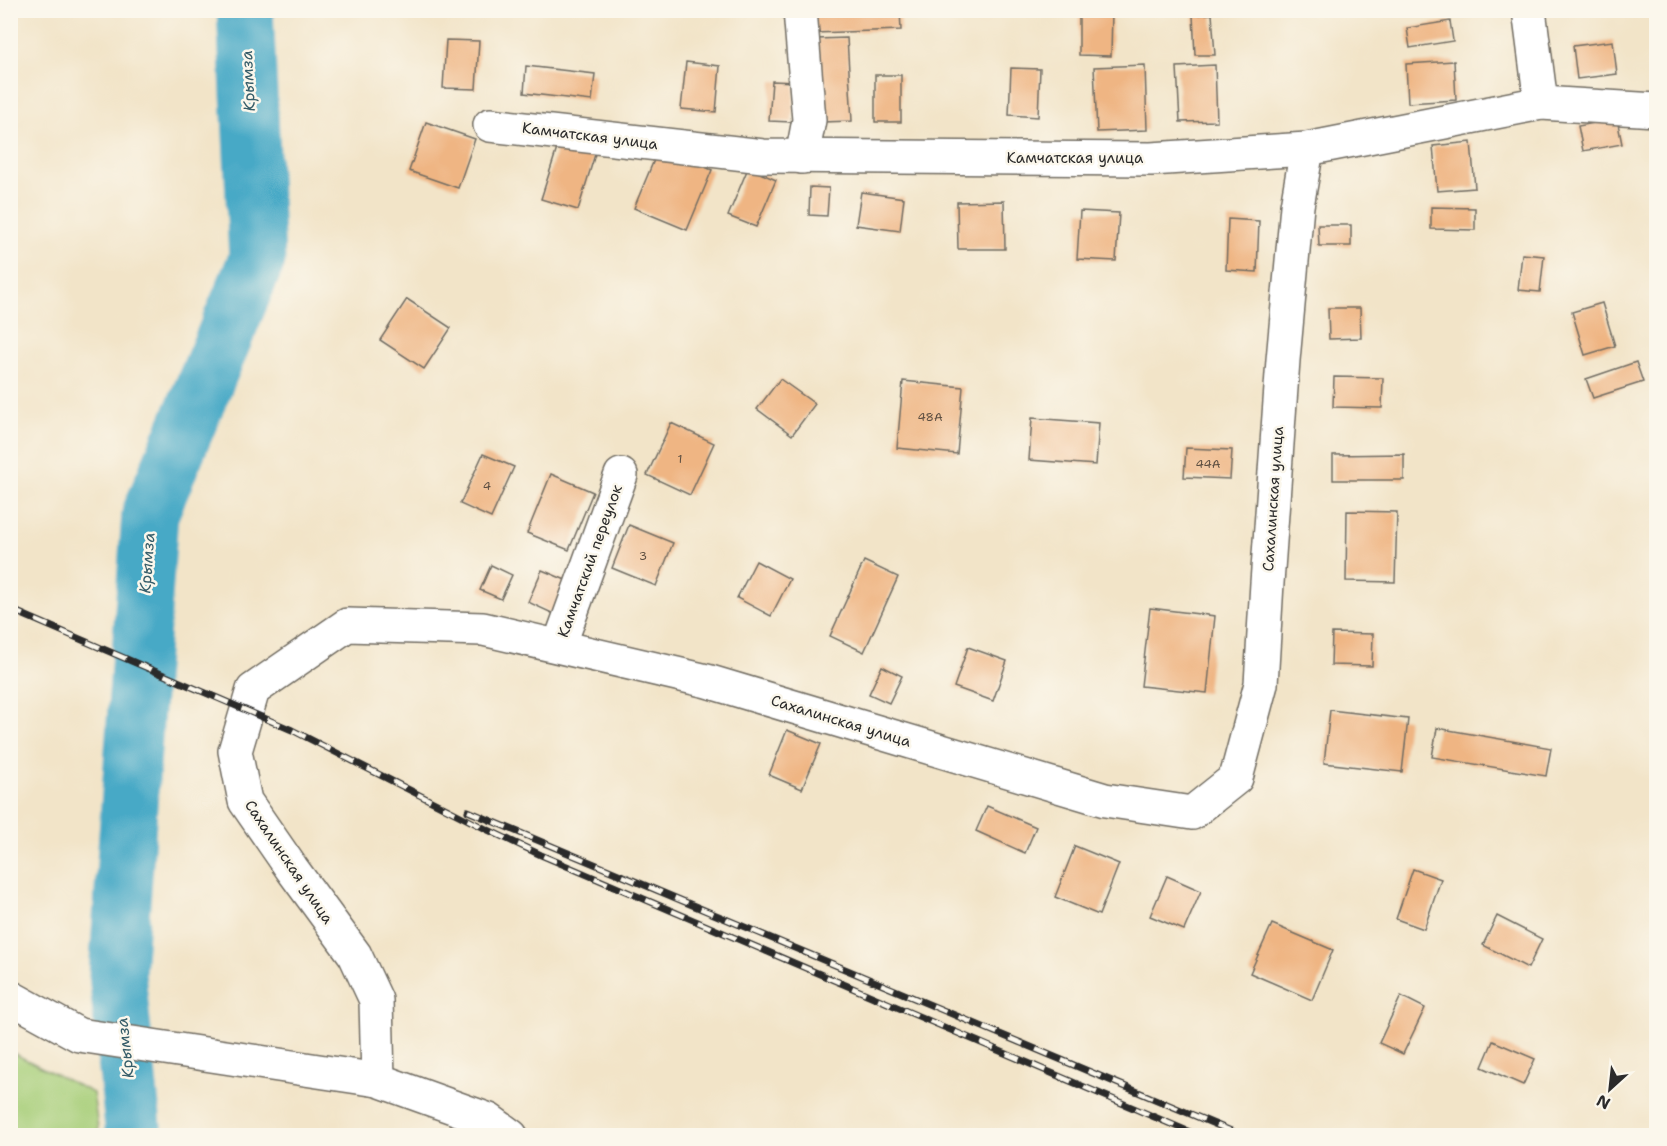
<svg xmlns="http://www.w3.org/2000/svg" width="1667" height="1146" viewBox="0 0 1667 1146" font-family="'Shantell Sans',sans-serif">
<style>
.green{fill:#a6cd77;stroke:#687c51;stroke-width:1.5}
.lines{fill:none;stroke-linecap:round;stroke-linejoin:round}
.river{stroke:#47a9c6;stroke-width:57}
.building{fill:#efb583}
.minor-casing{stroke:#716c62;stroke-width:36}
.minor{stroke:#fff;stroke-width:33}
.rail-casing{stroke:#2b2b2b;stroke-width:7}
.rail{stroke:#fbf7ec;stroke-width:4.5;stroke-dasharray:14;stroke-linecap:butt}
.labels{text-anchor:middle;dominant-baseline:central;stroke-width:5;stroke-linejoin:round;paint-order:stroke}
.number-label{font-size:12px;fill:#5c4e41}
.street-label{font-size:15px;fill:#2b2b2b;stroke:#fbf7ec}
.water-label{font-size:16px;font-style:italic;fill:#365d69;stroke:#fbf7ec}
</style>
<rect width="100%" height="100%" fill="#fbf7ec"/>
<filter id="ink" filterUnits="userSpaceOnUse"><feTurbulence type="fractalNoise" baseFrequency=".0167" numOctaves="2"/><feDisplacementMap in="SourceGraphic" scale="12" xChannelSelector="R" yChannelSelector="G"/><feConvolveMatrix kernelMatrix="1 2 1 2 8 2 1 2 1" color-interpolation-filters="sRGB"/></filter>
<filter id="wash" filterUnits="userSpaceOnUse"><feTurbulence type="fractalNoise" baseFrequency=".008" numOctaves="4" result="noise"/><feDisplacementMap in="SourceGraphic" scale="24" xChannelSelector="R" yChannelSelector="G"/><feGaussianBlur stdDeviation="1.35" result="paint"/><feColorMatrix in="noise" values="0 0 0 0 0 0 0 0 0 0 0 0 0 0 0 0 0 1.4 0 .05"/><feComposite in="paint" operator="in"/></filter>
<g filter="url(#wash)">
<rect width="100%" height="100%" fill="#f2e4c8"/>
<path class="green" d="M11 1052 93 1093 99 1135H11Z"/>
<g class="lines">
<path class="river" d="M134 1136 117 974 150 514 257 259 245 10"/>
</g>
<g id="blocks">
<g class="building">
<path d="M814 10H900L901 30 814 33Z"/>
<path d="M1079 10H1112L1111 56 1079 55Z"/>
<path d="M1212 14 1215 55H1195L1193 15Z"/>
<path d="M1450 21 1453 41 1410 48 1407 28Z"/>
<path d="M847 38 852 121 822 122 816 39Z"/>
<path d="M446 40 479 41 476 89 443 88Z"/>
<path d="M1613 41 1617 74 1577 79 1573 46Z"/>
<path d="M1454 61 1456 100 1408 103 1406 64Z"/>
<path d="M686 62 720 66 716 112 681 109Z"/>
<path d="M1145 65 1147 130 1097 132 1094 67Z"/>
<path d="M1215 65 1217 121 1180 122 1177 67Z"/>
<path d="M526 66 595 74 592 101 524 93Z"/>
<path d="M1011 68 1040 69 1038 117 1009 115Z"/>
<rect x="875" y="75" width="26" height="47"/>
<path d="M772 81 795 82 792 122 769 121Z"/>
<path d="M1617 119 1622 144 1583 151 1578 126Z"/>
<path d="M426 122 475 139 458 188 409 171Z"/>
<path d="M560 139 596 151 578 210 541 199Z"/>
<path d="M1471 142 1475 188 1437 191 1433 146Z"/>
<path d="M659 148 712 170 687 230 634 208Z"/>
<path d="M748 168 776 180 756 227 728 216Z"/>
<path d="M810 187 829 188 827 216 809 215Z"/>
<path d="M861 192 904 198 900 231 856 225Z"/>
<path d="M1004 201 1005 249H958L957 202Z"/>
<path d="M1431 207 1475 208V230L1431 229Z"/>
<path d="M1080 211 1119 213 1116 261 1077 259Z"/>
<path d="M1228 219 1259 221 1257 272 1226 270Z"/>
<path d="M1318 225H1351V246H1319Z"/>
<path d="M1522 254 1544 256 1540 292 1518 290Z"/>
<path d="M407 299 451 328 424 369 380 340Z"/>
<path d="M1602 303 1615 346 1585 355 1572 312Z"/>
<path d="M1328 308H1360L1361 338 1329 339Z"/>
<path d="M1636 362 1643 382 1593 398 1586 379Z"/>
<path d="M1334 377 1383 378 1382 408 1333 407Z"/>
<path d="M780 379 815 404 792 435 757 409Z"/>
<path d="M903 381 963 387 957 454 897 448Z"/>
<path d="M1032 418 1099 423 1096 465 1029 460Z"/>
<path d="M671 423 714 443 690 495 647 475Z"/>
<path d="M1186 448 1232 450 1230 479 1184 477Z"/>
<path d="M483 454 514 467 491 518 460 504Z"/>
<path d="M1404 454V480H1333V455Z"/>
<path d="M551 474 593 492 569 550 527 533Z"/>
<path d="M1347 511 1397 512 1395 582 1346 581Z"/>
<path d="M629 525 673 543 656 586 612 568Z"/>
<path d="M756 561 790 579 771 616 737 598Z"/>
<path d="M864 561 898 577 864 652 830 636Z"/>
<path d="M491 565 512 575 501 599 480 590Z"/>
<path d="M542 570 568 581 554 614 528 602Z"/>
<path d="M1150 608 1215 616 1207 693 1141 686Z"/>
<path d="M1332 633 1373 634 1372 666 1331 665Z"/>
<path d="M968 647 1007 661 993 701 954 687Z"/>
<path d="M882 666 902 676 889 703 869 694Z"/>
<path d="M1330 710 1408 719 1402 772 1324 763Z"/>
<path d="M1437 728 1551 748 1546 776 1432 757Z"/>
<path d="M787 730 821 744 802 789 769 775Z"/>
<path d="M987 806 1036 827 1025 853 976 831Z"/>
<path d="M1075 846 1119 864 1099 915 1055 897Z"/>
<path d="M1413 869 1441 879 1424 929 1396 919Z"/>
<path d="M1167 876 1201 891 1184 930 1150 916Z"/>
<path d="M1497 916 1542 939 1528 968 1483 945Z"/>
<path d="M1272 924 1333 950 1312 1000 1250 973Z"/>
<path d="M1401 996 1425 1008 1403 1054 1379 1043Z"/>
<path d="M1493 1041 1535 1059 1523 1085 1482 1067Z"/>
</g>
</g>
</g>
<g filter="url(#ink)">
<use href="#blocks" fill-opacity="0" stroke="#716c62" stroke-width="1.5"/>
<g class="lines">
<defs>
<g id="minor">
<path d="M800 10 809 120 802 157"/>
<path d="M1529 10 1541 103"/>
<path d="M490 125 763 156 1151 159 1307 149 1541 103 1656 110"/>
<path d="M559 646 621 475"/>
<path d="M10 997 79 1035 378 1080 489 1120 511 1136"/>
<path d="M378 1080 376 1000 355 955 292 869 245 801 235 751 253 690 347 625 483 629 707 681 1105 800 1192 813 1236 778 1261 684 1267 583 1283 360 1297 206 1307 149"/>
</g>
</defs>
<use href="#minor" class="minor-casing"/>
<use href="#minor" class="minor"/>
<defs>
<g id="rail">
<path d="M10 609 292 730 486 829 541 855 1199 1136"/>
<path d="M468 811 1243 1136"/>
</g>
</defs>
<use href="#rail" class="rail-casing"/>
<use href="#rail" class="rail"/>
</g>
</g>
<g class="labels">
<g class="number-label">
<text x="930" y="417">48А</text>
<text x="680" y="459">1</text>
<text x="1208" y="464">44А</text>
<text x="487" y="486">4</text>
<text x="643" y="556">3</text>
</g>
<g class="street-label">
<text transform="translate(590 136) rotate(7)">Камчатская улица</text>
<text x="1075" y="158">Камчатская улица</text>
<text transform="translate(1273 499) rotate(-86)">Сахалинская улица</text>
<text transform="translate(590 561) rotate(-70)">Камчатский переулок</text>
<text transform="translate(841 721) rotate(17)">Сахалинская улица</text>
<text transform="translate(289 862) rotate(56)">Сахалинская улица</text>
</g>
<g class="water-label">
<text transform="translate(248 81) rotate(-93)">Крымза</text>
<text transform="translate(147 563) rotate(-86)">Крымза</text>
<text transform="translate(125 1048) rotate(-96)">Крымза</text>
</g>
</g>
<rect width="1667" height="1146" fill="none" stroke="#fbf7ec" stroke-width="36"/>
<g transform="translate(1610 1089) rotate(207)" stroke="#fbf7ec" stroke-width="4.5" paint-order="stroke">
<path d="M0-4.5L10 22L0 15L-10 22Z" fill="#2b2b2b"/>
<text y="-9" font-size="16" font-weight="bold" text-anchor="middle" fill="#2b2b2b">N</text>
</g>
</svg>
